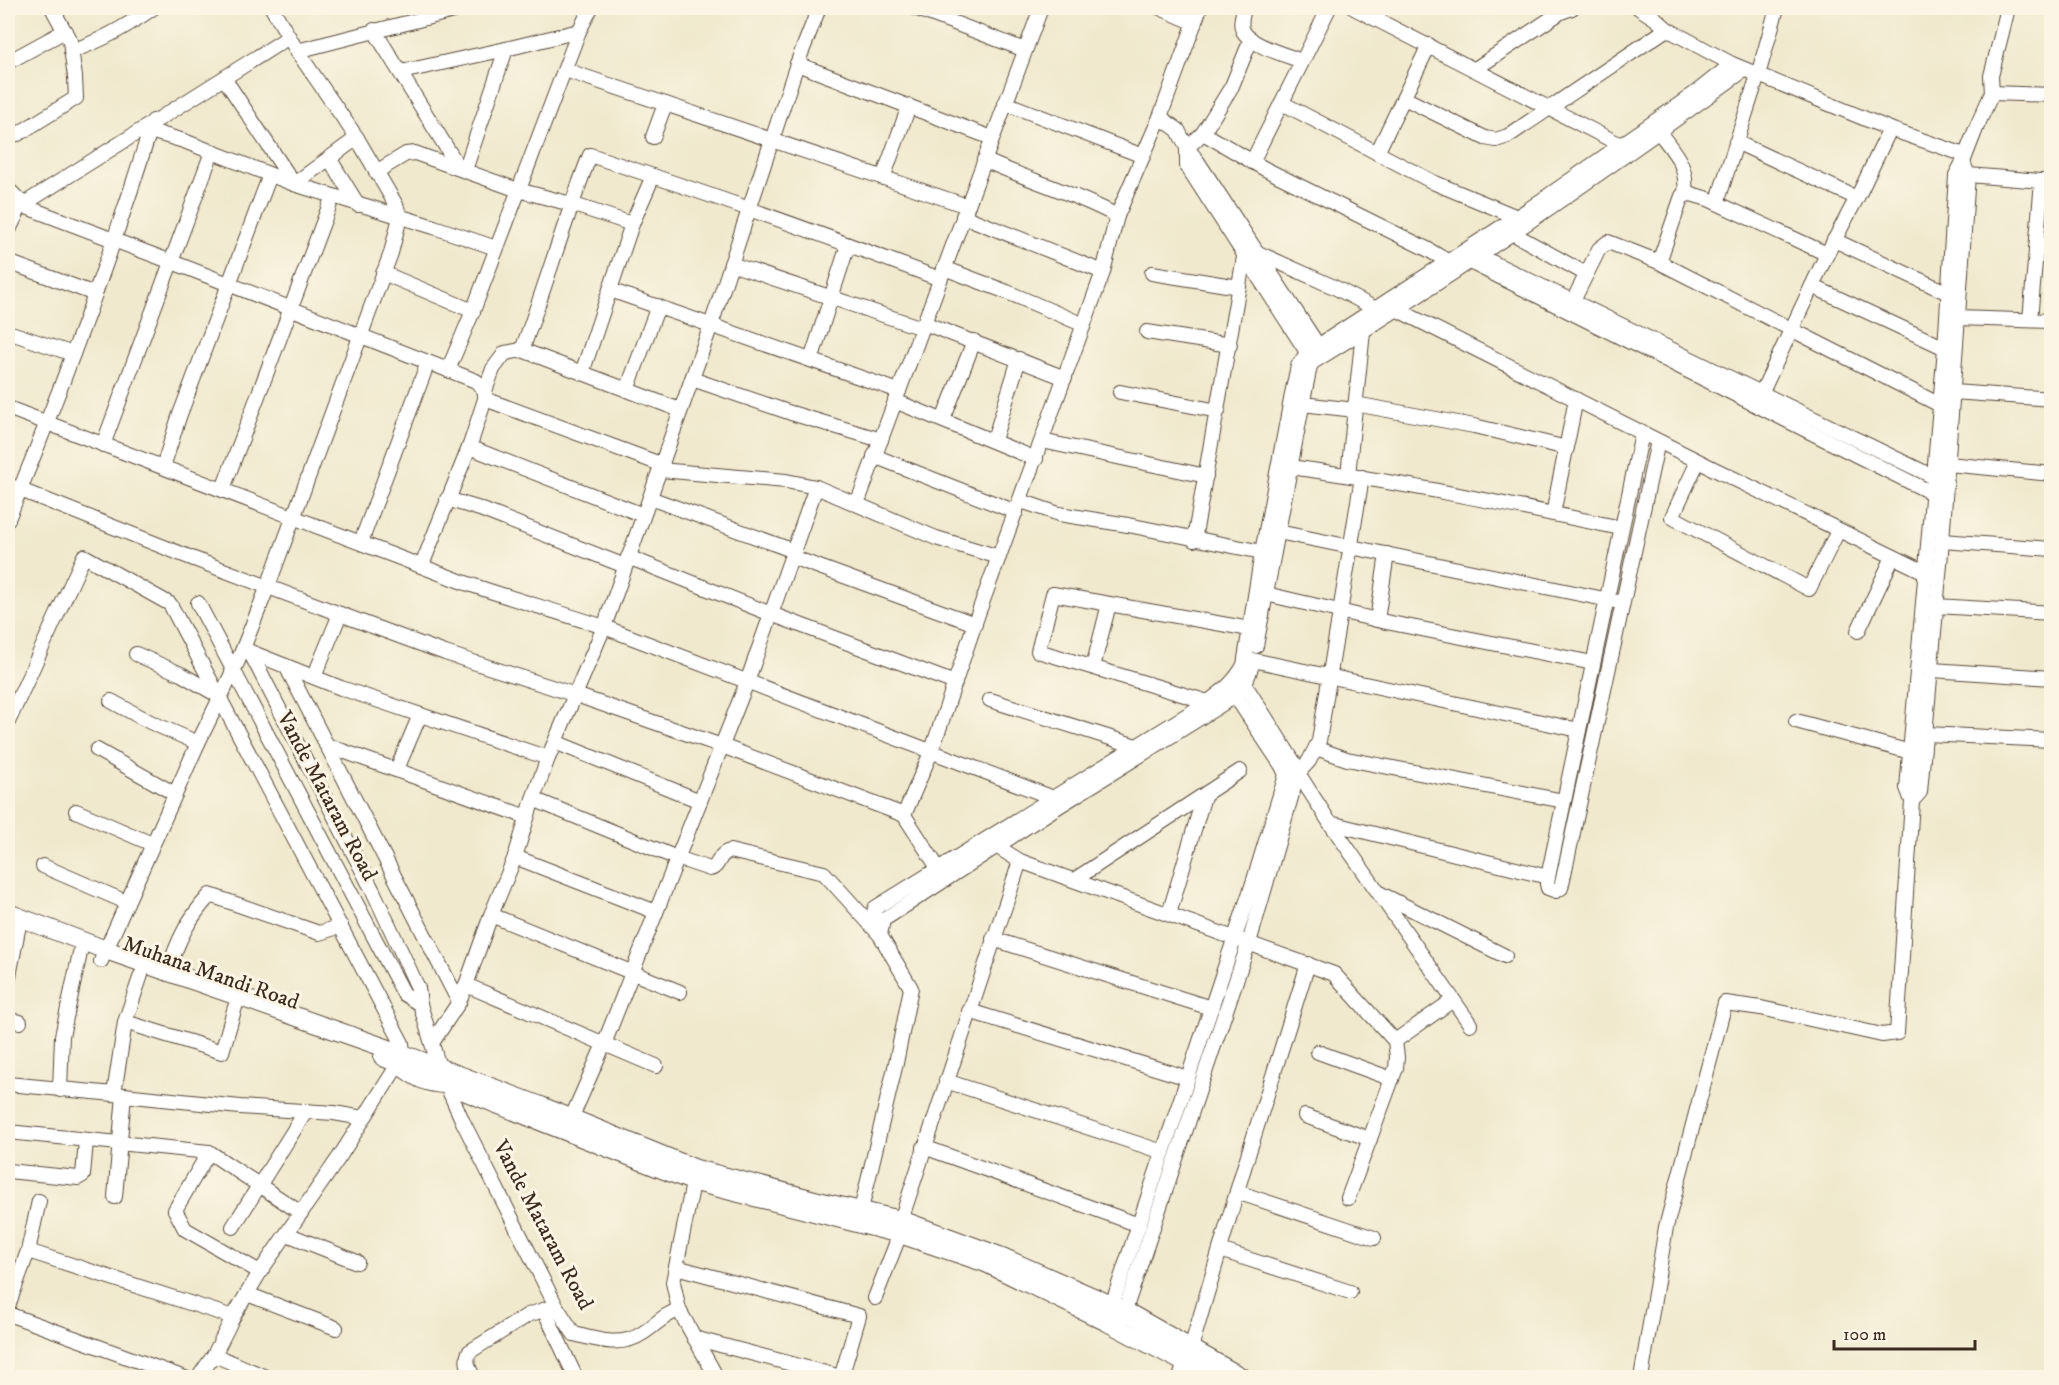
<svg xmlns="http://www.w3.org/2000/svg" width="2059" height="1385" viewBox="0 0 2059 1385" font-family="'IM FELL DW Pica',serif">
<style>
.lines{fill:none;stroke-linecap:round;stroke-linejoin:round}
.minor-casing{stroke:#564738;stroke-width:16}
.major-casing{stroke:#564738;stroke-width:20}
.minor{stroke:#fff;stroke-width:14}
.major{stroke:#fff;stroke-width:18}
.labels{text-anchor:middle;dominant-baseline:central;stroke-width:6;stroke-linejoin:round;paint-order:stroke}
.street-label{font-size:22px;fill:#3b2a1e;stroke:#fcf5e5}
</style>
<rect width="100%" height="100%" fill="#fcf5e5"/>
<filter id="ink" filterUnits="userSpaceOnUse"><feTurbulence type="fractalNoise" baseFrequency=".0167" numOctaves="2"/><feDisplacementMap in="SourceGraphic" scale="12" xChannelSelector="R" yChannelSelector="G"/><feConvolveMatrix kernelMatrix="1 2 1 2 8 2 1 2 1" color-interpolation-filters="sRGB"/></filter>
<filter id="wash" filterUnits="userSpaceOnUse"><feTurbulence type="fractalNoise" baseFrequency=".008" numOctaves="4" result="noise"/><feDisplacementMap in="SourceGraphic" scale="24" xChannelSelector="R" yChannelSelector="G"/><feGaussianBlur stdDeviation="1.35" result="paint"/><feColorMatrix in="noise" values="0 0 0 0 0 0 0 0 0 0 0 0 0 0 0 0 0 1.4 0 .05"/><feComposite in="paint" operator="in"/></filter>
<g filter="url(#wash)">
<rect width="100%" height="100%" fill="#f0e9ce"/>
</g>
<g filter="url(#ink)">
<g class="lines">
<defs>
<g id="minor">
<path d="M915 8 1025 50"/>
<path d="M1160 8 1195 23"/>
<path d="M1244 8C1243 15 1239 23 1243 31 1251 46 1286 55 1302 61"/>
<path d="M1354 8 1621 145"/>
<path d="M1639 8 1656 19 1667 29 1732 64 1890 129 1965 155"/>
<path d="M374 30 459 168"/>
<path d="M71 51C102 41 127 26 153 8"/>
<path d="M297 51 465 8"/>
<path d="M8 62 65 31"/>
<path d="M797 64 992 138"/>
<path d="M1475 69 1561 12 1572 8"/>
<path d="M565 70 967 206"/>
<path d="M401 72 506 49"/>
<path d="M224 78 294 184 357 138"/>
<path d="M1992 93 2052 95"/>
<path d="M1404 98 1485 138 1496 140 1508 136 1667 29"/>
<path d="M1005 103 1143 156"/>
<path d="M1282 103 1435 183 1517 217"/>
<path d="M1160 117 1178 130 1187 148 1196 159 1323 353"/>
<path d="M150 131 184 141 294 184 434 227 496 248"/>
<path d="M1659 132C1676 155 1688 165 1685 195"/>
<path d="M1203 133 1232 86 1251 39"/>
<path d="M18 134 76 98 75 77 70 41 52 8"/>
<path d="M653 137 665 104"/>
<path d="M1736 142 1857 198"/>
<path d="M1377 153 1429 45"/>
<path d="M329 158 358 205"/>
<path d="M984 160C1028 180 1075 193 1117 216"/>
<path d="M1252 162 1329 8"/>
<path d="M465 170 506 49 579 31"/>
<path d="M376 172 406 154 415 153 518 190 571 204 632 224"/>
<path d="M1968 175 2052 182"/>
<path d="M883 178 909 106"/>
<path d="M8 189 23 204"/>
<path d="M1717 203 1758 75 1777 8"/>
<path d="M21 205 185 267 476 381 485 391"/>
<path d="M8 214 289 37"/>
<path d="M963 216 1103 272"/>
<path d="M8 232 20 207"/>
<path d="M1512 233 1586 274"/>
<path d="M1834 240 1948 293"/>
<path d="M2036 248 2052 249"/>
<path d="M1471 252 1940 480"/>
<path d="M1464 259 1938 496"/>
<path d="M8 262 95 294"/>
<path d="M1659 262 1940 405"/>
<path d="M731 264 922 328"/>
<path d="M944 268 1007 292 1084 325"/>
<path d="M383 273 473 311"/>
<path d="M1152 273 1239 287"/>
<path d="M1812 286 1945 348"/>
<path d="M610 290 899 391"/>
<path d="M1573 301 1599 249 1608 242 1659 262 1682 196 1691 194 1708 199 1827 254"/>
<path d="M1392 307 1712 468 1933 576"/>
<path d="M1957 318 2052 321"/>
<path d="M2030 320 2042 181"/>
<path d="M924 323 1065 378"/>
<path d="M8 332 73 354"/>
<path d="M1147 332 1230 345"/>
<path d="M522 350C546 285 565 219 590 155L653 176"/>
<path d="M811 360 848 245"/>
<path d="M1312 360 1187 166V148L1203 133 1265 169 1427 249 1449 262"/>
<path d="M448 370 473 311 579 31 591 8"/>
<path d="M582 373 632 224 653 176C749 208 845 243 940 279"/>
<path d="M692 379 791 413 881 440"/>
<path d="M627 390 658 306"/>
<path d="M1120 392 1218 411"/>
<path d="M1953 392 2052 399"/>
<path d="M1761 394 1827 254 1860 192 1890 129"/>
<path d="M485 399 663 465"/>
<path d="M895 401 1036 459"/>
<path d="M1302 404 1355 410"/>
<path d="M1355 404 1474 426 1567 448"/>
<path d="M8 408 460 581C508 598 556 611 604 627L1059 800"/>
<path d="M943 420 974 341"/>
<path d="M1642 433 1548 877 1547 884 1548 888 1556 891 1561 888 1658 441"/>
<path d="M994 440 1019 359"/>
<path d="M1042 441 1206 476"/>
<path d="M103 445 212 152"/>
<path d="M469 447 643 515"/>
<path d="M874 456 1016 512"/>
<path d="M1698 461 1672 517 1809 589 1838 531"/>
<path d="M1948 464 2052 474"/>
<path d="M163 467 179 417 270 175"/>
<path d="M1290 467C1402 482 1511 505 1621 528"/>
<path d="M660 470 786 481 816 487 936 538 999 557"/>
<path d="M1348 475 1363 332"/>
<path d="M8 485 194 559 380 629 445 653 576 695 722 746 904 815 932 750 978 614 1103 272 1117 216 1160 117 1200 8"/>
<path d="M223 489 333 196"/>
<path d="M650 498 794 551"/>
<path d="M447 499 480 509 625 566"/>
<path d="M1021 501 1059 514 1128 525 1262 552"/>
<path d="M857 504 1041 8"/>
<path d="M1553 514 1576 399"/>
<path d="M8 519C62 389 111 256 153 121"/>
<path d="M1278 532 1614 601"/>
<path d="M1194 540 1244 257 1256 252 1334 287 1376 309"/>
<path d="M1942 541 2052 549"/>
<path d="M361 542 428 362"/>
<path d="M628 557 771 614 955 683"/>
<path d="M792 557 975 624"/>
<path d="M422 565 470 445 485 399V391L493 369 505 353 522 350 680 410"/>
<path d="M1266 594 1386 622 1593 663"/>
<path d="M198 603 404 994 420 1004"/>
<path d="M1936 606 2052 613"/>
<path d="M1377 620 1387 554"/>
<path d="M1858 631 1893 557"/>
<path d="M1256 646 1304 396 1310 366 1313 362C1461 271 1604 172 1744 70"/>
<path d="M248 651 341 688 548 758"/>
<path d="M250 652 374 893 418 988 420 1004 439 1067"/>
<path d="M136 654 181 674 219 696"/>
<path d="M1253 660 1579 730"/>
<path d="M286 666 459 1002"/>
<path d="M1093 667 1109 604"/>
<path d="M1932 670 2052 678"/>
<path d="M314 677 340 614"/>
<path d="M990 700 1136 746"/>
<path d="M111 701 150 722 198 743"/>
<path d="M1208 702 1038 651 1053 594 1250 629"/>
<path d="M1796 721 1918 754"/>
<path d="M8 722 84 556 170 604 402 1043 403 1054 399 1063 340 1156 260 1272 233 1317 214 1355 198 1378"/>
<path d="M1926 734 2052 740"/>
<path d="M555 742 700 801"/>
<path d="M326 745 527 817"/>
<path d="M1316 748 1347 759 1564 801"/>
<path d="M97 750 175 794"/>
<path d="M397 769 420 715"/>
<path d="M1298 773 1309 761 1319 741 1362 477"/>
<path d="M1294 774 1298 773 1330 823 1548 877"/>
<path d="M533 799 677 858 710 869C720 867 717 854 730 851L824 873 871 925"/>
<path d="M1912 801 1920 792 1942 541 1968 175 1963 162"/>
<path d="M76 811 152 844"/>
<path d="M904 815 938 868"/>
<path d="M1330 823 1470 1024"/>
<path d="M993 840 996 846 1020 861 1334 974 1395 1041 1397 1057 1396 1068 1348 1198"/>
<path d="M515 857 656 912"/>
<path d="M43 866 126 902"/>
<path d="M1074 880 1240 771"/>
<path d="M1379 893 1505 956"/>
<path d="M1169 914 1204 796"/>
<path d="M491 915 680 992"/>
<path d="M880 935 883 920 1051 811 1235 696 1245 684 1252 665"/>
<path d="M993 939 1211 1008"/>
<path d="M101 961 198 743 238 661 268 586 391 253 400 217 396 205 357 138 297 51 272 8"/>
<path d="M168 971C178 940 188 919 210 895L319 933 341 926"/>
<path d="M8 981 18 930"/>
<path d="M466 985 656 1066"/>
<path d="M969 1011 1188 1078"/>
<path d="M8 1020 20 1022"/>
<path d="M125 1022 222 1052 235 1007"/>
<path d="M1395 1041 1453 1000"/>
<path d="M432 1043 459 1002 466 985 491 915 515 857 533 799 548 758 604 627 711 325 797 64 819 8"/>
<path d="M1318 1052 1392 1079"/>
<path d="M946 1081 1163 1152"/>
<path d="M8 1084 114 1094 125 1022 141 975"/>
<path d="M446 1084 463 1122 556 1306 574 1334C597 1340 621 1348 643 1333 657 1324 663 1315 679 1310"/>
<path d="M60 1090 62 1036 80 953"/>
<path d="M114 1094 240 1107 334 1113 363 1118"/>
<path d="M1305 1116 1370 1139"/>
<path d="M571 1119 604 1044 747 682 816 487"/>
<path d="M8 1132 209 1152 301 1213"/>
<path d="M924 1147 1139 1225"/>
<path d="M209 1152 175 1210 185 1229 260 1272"/>
<path d="M8 1171 78 1178 83 1175 86 1141"/>
<path d="M695 1173 673 1282 679 1310 717 1378"/>
<path d="M1237 1192 1374 1238"/>
<path d="M115 1197 124 1095"/>
<path d="M861 1210 896 1063 911 988 880 935 871 925 875 908 1208 702C1223 691 1235 682 1244 665L1262 552 1293 389 1298 366 1307 353 1529 209 1694 94 1732 64"/>
<path d="M901 1220 1020 861"/>
<path d="M233 1227 306 1111"/>
<path d="M287 1234 357 1262"/>
<path d="M1220 1250 1350 1292"/>
<path d="M28 1251 233 1317"/>
<path d="M676 1267 859 1316 841 1378"/>
<path d="M247 1294 336 1328"/>
<path d="M875 1298 900 1234"/>
<path d="M8 1306 28 1251 39 1201"/>
<path d="M544 1310 576 1378"/>
<path d="M8 1314 185 1378"/>
<path d="M1109 1314 1253 883 1286 775 1282 766 1230 688"/>
<path d="M1122 1319 1251 936 1298 773 1295 764 1240 677"/>
<path d="M694 1338 841 1377"/>
<path d="M1191 1348 1243 1171 1308 964"/>
<path d="M214 1355 268 1378"/>
<path d="M474 1378C469 1369 465 1362 469 1352L528 1315 556 1306"/>
<path d="M1180 1378 1185 1362"/>
<path d="M1641 1378 1666 1227 1725 1003 1761 1008 1882 1035 1897 1033 1912 801 1907 788 1945 348 1956 175 1963 162 1977 126 1992 93 1991 76 2008 8"/>
</g>
<g id="major">
<path d="M8 913 106 950 403 1054 541 1106 696 1169 822 1202 901 1220 1002 1257 1125 1311 1243 1378"/>
<path d="M383 1057C411 1067 412 1083 446 1084L692 1181 900 1234 986 1263 1107 1322 1214 1378"/>
</g>
</defs>
<use href="#minor" class="minor-casing"/>
<use href="#major" class="major-casing"/>
<use href="#minor" class="minor"/>
<use href="#major" class="major"/>
</g>
</g>
<g class="labels">
<g class="street-label">
<text transform="translate(327 796) rotate(62)">Vande Mataram Road</text>
<text transform="translate(211 973) rotate(19)">Muhana Mandi Road</text>
<text transform="translate(543 1225) rotate(62)">Vande Mataram Road</text>
</g>
</g>
<rect width="2059" height="1385" fill="none" stroke="#fcf5e5" stroke-width="30"/>
<path d="M1834 1340v9h141v-9" fill="none" stroke="#3b2a1e" stroke-width="3"/>
<text x="1843" y="1340" font-size="18" fill="#3b2a1e" stroke="#fcf5e5" stroke-width="4.5" paint-order="stroke">100 m</text>
</svg>
